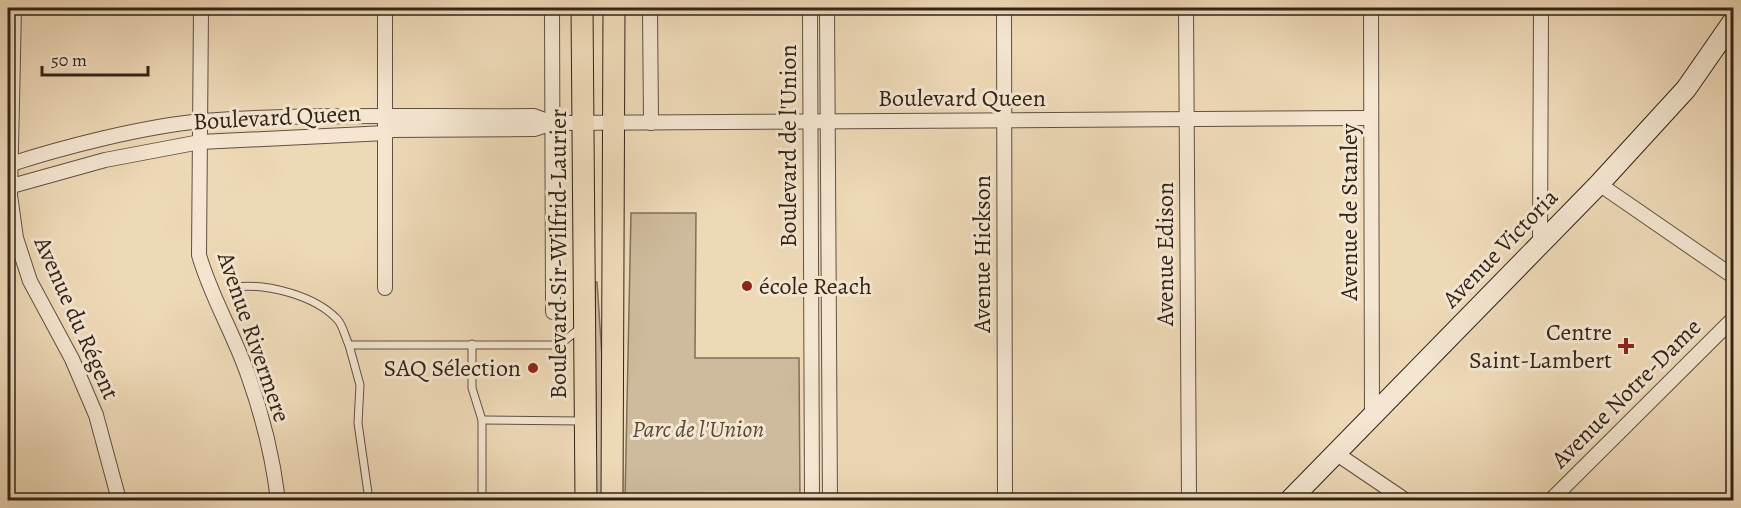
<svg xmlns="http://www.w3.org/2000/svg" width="1741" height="508" viewBox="0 0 1741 508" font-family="Alegreya,serif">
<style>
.green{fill:#ceba9c;stroke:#806f5a;stroke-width:1.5}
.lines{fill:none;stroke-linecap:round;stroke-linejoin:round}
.lane-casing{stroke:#615140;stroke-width:9}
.street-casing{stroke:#615140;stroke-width:16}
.secondary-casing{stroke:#322418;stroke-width:22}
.primary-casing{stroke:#322418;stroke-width:23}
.lane{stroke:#f4e6d0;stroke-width:7}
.street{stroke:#f4e6d0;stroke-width:14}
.secondary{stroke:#f4e6d0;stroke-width:20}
.primary{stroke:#eed9b7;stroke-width:21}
.poi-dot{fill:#8f2418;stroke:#f4e6d0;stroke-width:2}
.labels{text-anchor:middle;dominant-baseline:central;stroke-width:6;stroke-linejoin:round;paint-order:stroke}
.street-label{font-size:24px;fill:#322418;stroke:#f4e6d0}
.poi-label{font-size:24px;fill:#322418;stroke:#f4e6d0;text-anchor:end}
.park-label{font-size:24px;font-style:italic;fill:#594a39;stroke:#f4e6d0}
</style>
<rect width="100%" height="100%" fill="#eed9b7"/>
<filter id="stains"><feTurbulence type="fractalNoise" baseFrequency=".00333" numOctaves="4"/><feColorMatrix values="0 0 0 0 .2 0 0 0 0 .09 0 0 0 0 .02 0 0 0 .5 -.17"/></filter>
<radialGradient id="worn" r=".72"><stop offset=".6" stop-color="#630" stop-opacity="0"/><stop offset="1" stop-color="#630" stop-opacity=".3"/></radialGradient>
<g class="green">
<path d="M631 213H696L695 358H799L800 500H625Z"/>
<path d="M595 282H597L604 387 603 500H596Z"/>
</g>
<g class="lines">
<defs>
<g id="lane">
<path d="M234 287C266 283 314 295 337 319 343 325 345 337 349 345"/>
<path d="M472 344V388L482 420V500"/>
<path d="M482 420 582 421"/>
<path d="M369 500 358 423 360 385 349 345H554L563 342 579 329"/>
</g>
<g id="street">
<path d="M14 8 10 195 16 238 30 281 72 359 96 415 119 500"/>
<path d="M201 8 199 255C211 297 234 334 248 375 262 414 273 459 278 500"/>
<path d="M385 8V288"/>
<path d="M552 8 553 312"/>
<path d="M650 8 651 123"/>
<path d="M810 8 812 500"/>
<path d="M827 8 830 500"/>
<path d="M1004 8 1005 500"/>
<path d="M1186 8 1189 500"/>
<path d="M1371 8 1372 416"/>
<path d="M8 165C63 147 145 126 203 121 313 113 423 117 534 116L553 123"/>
<path d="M1599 184 1734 277"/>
<path d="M8 187 105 160 200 142 386 133 391 130 534 129 553 123 1371 118"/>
<path d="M1540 243 1541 8"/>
<path d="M1337 454 1405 500"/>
<path d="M1551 500 1734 318"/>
</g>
<path id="secondary" d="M1290 500 1599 184 1686 89 1734 20"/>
<g id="primary">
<path d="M582 8 586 500"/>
<path d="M612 500 614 8"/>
</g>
</defs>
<use href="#lane" class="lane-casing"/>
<use href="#street" class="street-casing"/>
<use href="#secondary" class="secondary-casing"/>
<use href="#primary" class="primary-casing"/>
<use href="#lane" class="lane"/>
<use href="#street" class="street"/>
<use href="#secondary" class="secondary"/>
<use href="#primary" class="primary"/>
</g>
<g class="poi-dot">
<circle cx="747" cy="286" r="6"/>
<path d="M1623 337h6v6h6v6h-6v6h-6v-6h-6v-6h6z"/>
<circle cx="533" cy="368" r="6"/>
</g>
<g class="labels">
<g class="street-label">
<text x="962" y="98">Boulevard Queen</text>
<text transform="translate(277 117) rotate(-3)">Boulevard Queen</text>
<text transform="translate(788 146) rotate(-90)">Boulevard de l'Union</text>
<text transform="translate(1349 212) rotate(-90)">Avenue de Stanley</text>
<text transform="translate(1500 248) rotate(-46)">Avenue Victoria</text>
<text transform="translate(558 254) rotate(-90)">Boulevard Sir-Wilfrid-Laurier</text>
<text transform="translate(982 254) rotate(-90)">Avenue Hickson</text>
<text transform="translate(1165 254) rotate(-90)">Avenue Edison</text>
<text transform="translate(77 318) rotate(66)">Avenue du Régent</text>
<text transform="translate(254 337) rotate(71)">Avenue Rivermere</text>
<text transform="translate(1626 393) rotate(-45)">Avenue Notre-Dame</text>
</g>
<g class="poi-label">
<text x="759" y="286" text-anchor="start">école Reach</text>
<text x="1612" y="332">Centre<tspan x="1612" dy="28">Saint-Lambert</tspan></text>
<text x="521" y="368">SAQ Sélection</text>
</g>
<g class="park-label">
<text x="698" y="429">Parc de l'Union</text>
</g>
</g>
<rect width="1741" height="508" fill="none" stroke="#eed9b7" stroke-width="30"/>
<rect x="9" y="9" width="1723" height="490" fill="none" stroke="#322418" stroke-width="3"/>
<rect x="15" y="15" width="1711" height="478" fill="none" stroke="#322418" stroke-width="1.5"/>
<path d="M42 66v9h106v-9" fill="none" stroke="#322418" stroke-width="3"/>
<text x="51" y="66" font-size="18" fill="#322418" stroke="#f4e6d0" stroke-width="4.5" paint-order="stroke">50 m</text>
<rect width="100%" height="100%" filter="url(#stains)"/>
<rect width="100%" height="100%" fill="url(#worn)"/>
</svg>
